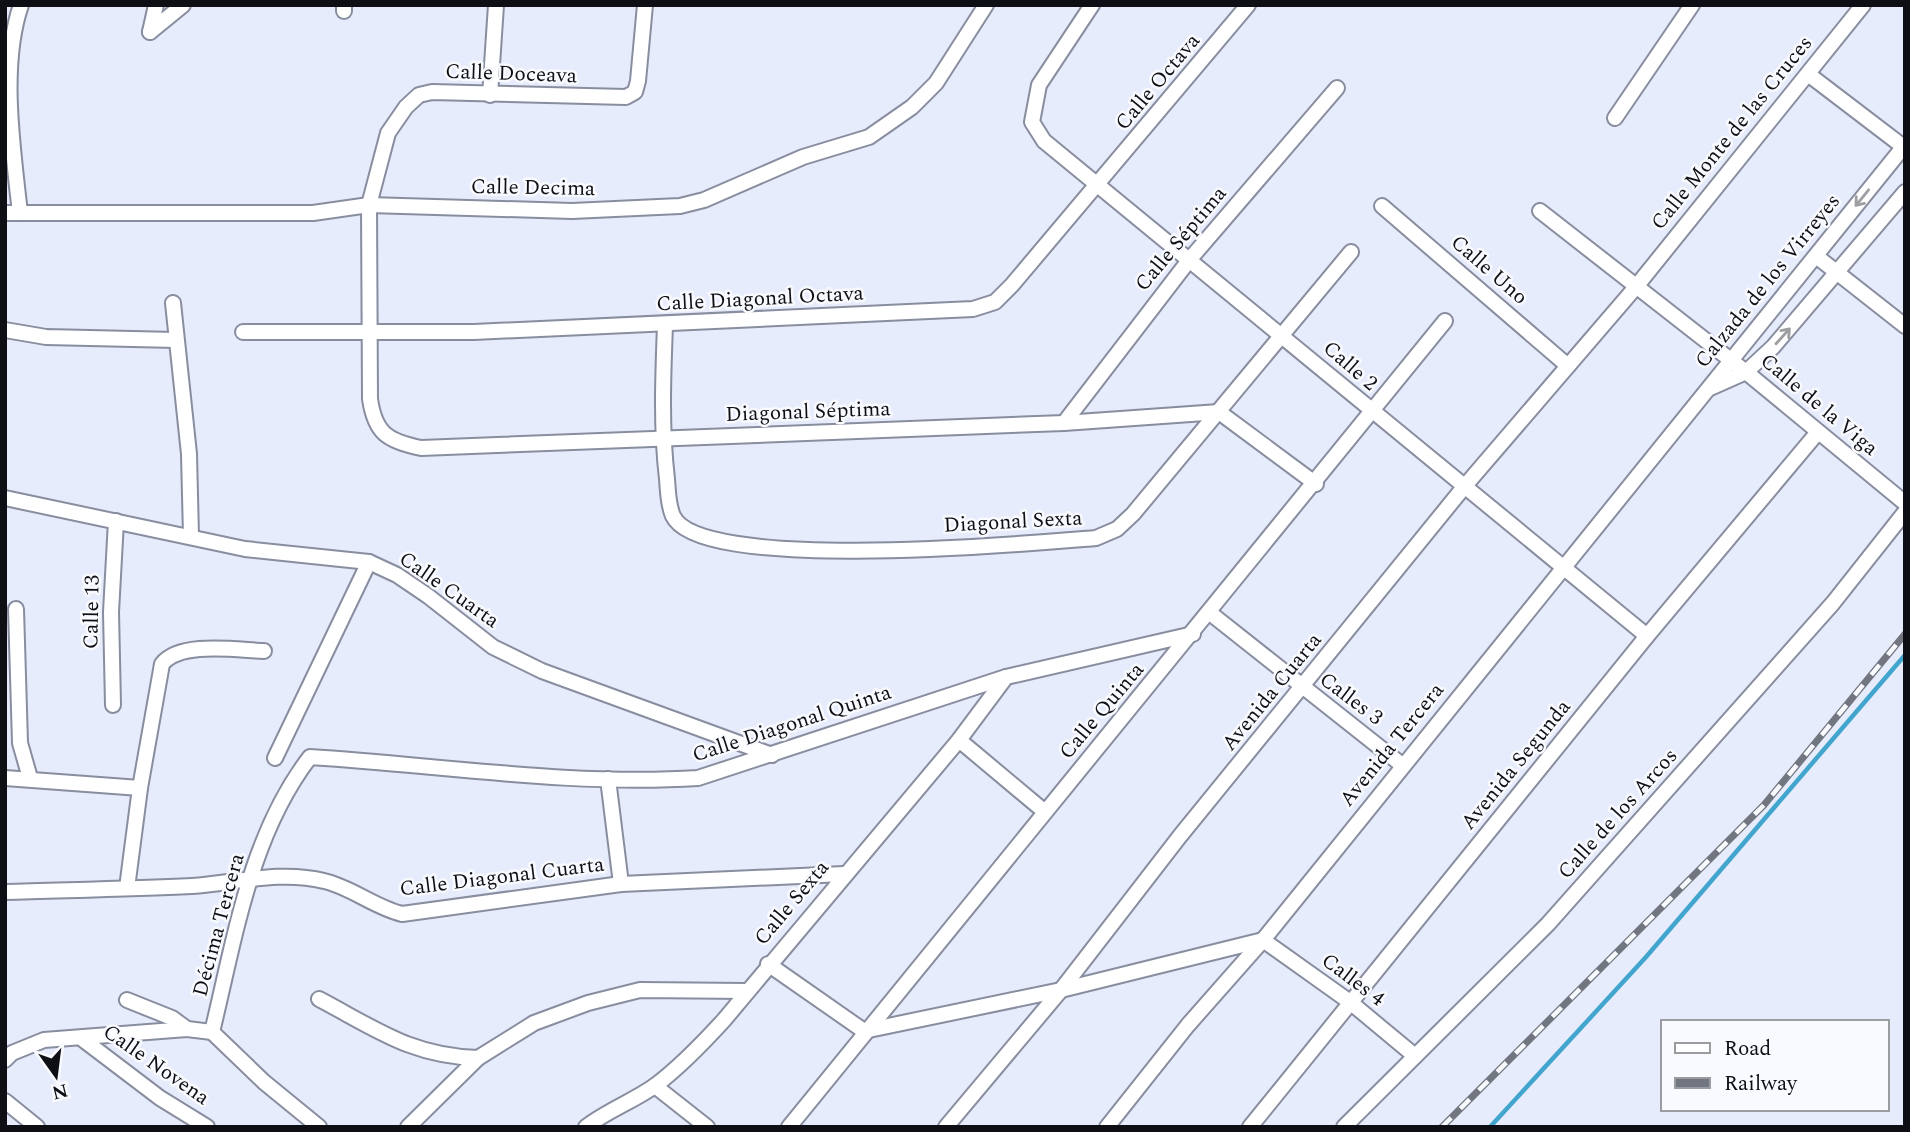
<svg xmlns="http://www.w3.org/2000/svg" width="1910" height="1132" viewBox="0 0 1910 1132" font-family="Spectral,serif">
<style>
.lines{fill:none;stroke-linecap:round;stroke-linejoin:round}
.stream{stroke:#41a5ce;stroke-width:4.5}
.minor-casing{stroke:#888d9f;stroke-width:18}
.minor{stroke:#fff;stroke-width:14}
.rail-casing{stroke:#727680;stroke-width:7}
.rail{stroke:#f9fafe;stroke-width:4.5;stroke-dasharray:13;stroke-linecap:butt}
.oneway{stroke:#9e9fa1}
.labels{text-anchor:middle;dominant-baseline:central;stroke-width:5;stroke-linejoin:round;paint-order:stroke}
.street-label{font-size:21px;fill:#0d0f15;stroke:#f9fafe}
</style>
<rect width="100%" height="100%" fill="#e7ecfc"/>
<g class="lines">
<path class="stream" d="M1490 1127 1646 957 1905 655"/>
<defs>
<g id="minor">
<path d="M344 5V11"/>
<path d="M645 5 638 81 635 92 626 97 432 92 419 95 406 107 388 133 369 205 370 399C375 433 387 441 421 448L1064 423 1219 412 1316 484"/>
<path d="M1092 5 1039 85 1032 122 1044 141 1647 636"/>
<path d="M150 32 183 5"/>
<path d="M150 32 156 5"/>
<path d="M1808 74 1905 148"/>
<path d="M490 95 496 5"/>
<path d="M1615 118 1692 5"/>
<path d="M1382 206 1568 366"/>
<path d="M1540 211 1746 372 1905 503"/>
<path d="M5 213H313L369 205 572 211 680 206 704 200 803 157 869 137 912 107 936 83 986 5"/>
<path d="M20 213C13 149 0 66 21 5"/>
<path d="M1816 256 1905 326"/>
<path d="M173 303 189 454 191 536"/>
<path d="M665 325C663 377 661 428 667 479 668 491 668 505 673 516 700 574 1033 543 1096 538L1117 529 1133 514 1351 252"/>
<path d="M5 330 46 337 176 340"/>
<path d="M243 332H474L973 309 995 302 1012 285 1248 5"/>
<path d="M1710 388 1746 372 1773 347 1905 192"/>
<path d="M1064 423 1190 259 1337 88"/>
<path d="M5 498 245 549 369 562 397 575 428 596 493 647 542 671 772 755"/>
<path d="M16 609 20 743 30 778"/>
<path d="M1210 613 1402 765"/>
<path d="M113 705 111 612 116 521"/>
<path d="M959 740 1045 812"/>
<path d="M275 758 369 562"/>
<path d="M5 778 140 788"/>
<path d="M608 779 621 884"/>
<path d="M127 888 140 788 162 664C180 641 236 650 264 651"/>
<path d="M5 892C67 890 130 889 192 886 235 883 281 870 324 881 351 887 374 907 402 914L621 884 844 874"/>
<path d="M768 964 864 1031 1061 990 1263 940 1350 1002 1415 1056"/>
<path d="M319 999C376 1029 411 1056 478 1058"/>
<path d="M127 1000 172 1018 187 1029"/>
<path d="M212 1032C235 938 250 835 310 757 439 765 569 786 698 778L1006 677 1193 634"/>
<path d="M212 1032 264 1082 319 1127"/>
<path d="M81 1038 160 1098 207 1127"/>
<path d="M5 1060 12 1053 44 1040 187 1029 212 1032"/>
<path d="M655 1086 707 1127"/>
<path d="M5 1101 37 1127"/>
<path d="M408 1127 478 1058 534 1023 588 1003 640 990 746 991"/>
<path d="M586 1127C608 1110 634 1101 656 1085 681 1066 703 1043 724 1020L959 740 1006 677"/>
<path d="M789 1127 1445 321"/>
<path d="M946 1127 1061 990 1180 836 1464 487 1635 288 1863 5"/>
<path d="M1107 1127 1188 1025 1263 940 1905 145"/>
<path d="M1250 1127 1647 636 1818 432"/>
<path d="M1344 1127 1548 924 1833 603 1905 512"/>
</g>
</defs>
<use href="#minor" class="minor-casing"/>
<use href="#minor" class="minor"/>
<defs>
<path id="rail" d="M1442 1127 1764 805 1905 634"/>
</defs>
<use href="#rail" class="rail-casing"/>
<use href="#rail" class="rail"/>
</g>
<defs><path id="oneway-shaft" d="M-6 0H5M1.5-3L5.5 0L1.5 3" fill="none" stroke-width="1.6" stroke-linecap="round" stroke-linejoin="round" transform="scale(1.75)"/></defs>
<g class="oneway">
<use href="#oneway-shaft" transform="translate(1862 198) rotate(129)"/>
<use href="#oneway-shaft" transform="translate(1783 336) rotate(-48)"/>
</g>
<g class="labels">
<g class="street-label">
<text transform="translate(511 74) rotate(2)">Calle Doceava</text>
<text transform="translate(1158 82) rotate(-50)">Calle Octava</text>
<text transform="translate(1732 133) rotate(-51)">Calle Monte de las Cruces</text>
<text transform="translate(533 188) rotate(1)">Calle Decima</text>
<text transform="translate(1181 239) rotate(-50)">Calle Séptima</text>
<text transform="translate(1489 270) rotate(41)">Calle Uno</text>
<text transform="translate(1768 281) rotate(-51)">Calzada de los Virreyes</text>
<text transform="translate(760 299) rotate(-3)">Calle Diagonal Octava</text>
<text transform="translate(1350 366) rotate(41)">Calle 2</text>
<text transform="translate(1819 405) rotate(40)">Calle de la Viga</text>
<text transform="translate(808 412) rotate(-2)">Diagonal Séptima</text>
<text transform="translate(1013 522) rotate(-3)">Diagonal Sexta</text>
<text transform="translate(449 590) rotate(35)">Calle Cuarta</text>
<text transform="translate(92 612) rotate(-89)">Calle 13</text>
<text transform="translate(1272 692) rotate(-51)">Avenida Cuarta</text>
<text transform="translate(1351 699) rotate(37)">Calles 3</text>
<text transform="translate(1102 711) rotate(-50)">Calle Quinta</text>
<text transform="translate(792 724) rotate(-18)">Calle Diagonal Quinta</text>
<text transform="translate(1392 745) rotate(-51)">Avenida Tercera</text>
<text transform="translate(1516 765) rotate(-51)">Avenida Segunda</text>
<text transform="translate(1618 814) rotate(-48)">Calle de los Arcos</text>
<text transform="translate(502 877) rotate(-7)">Calle Diagonal Cuarta</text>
<text transform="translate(792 903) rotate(-50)">Calle Sexta</text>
<text transform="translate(219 925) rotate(-75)">Décima Tercera</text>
<text transform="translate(1353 980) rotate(37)">Calles 4</text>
<text transform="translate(156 1065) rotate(35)">Calle Novena</text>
</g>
</g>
<rect width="1910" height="1132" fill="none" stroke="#0d0f15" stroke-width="14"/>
<rect x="1661" y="1020" width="228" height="91" fill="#f9fafe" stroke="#9b9ca1" stroke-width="2"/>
<rect x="1675" y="1043" width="35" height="10" fill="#ffffff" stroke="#9b9ca1" stroke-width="2"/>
<text x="1724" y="1055" font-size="21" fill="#0d0f15">Road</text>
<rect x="1675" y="1078" width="35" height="10" fill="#727680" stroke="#9b9ca1" stroke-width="2"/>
<text x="1724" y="1090" font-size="21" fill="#0d0f15">Railway</text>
<g transform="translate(56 1076) rotate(166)" stroke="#f9fafe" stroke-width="5" paint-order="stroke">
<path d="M0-5L12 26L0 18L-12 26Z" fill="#0d0f15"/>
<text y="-10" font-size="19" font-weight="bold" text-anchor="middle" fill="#0d0f15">N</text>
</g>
</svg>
